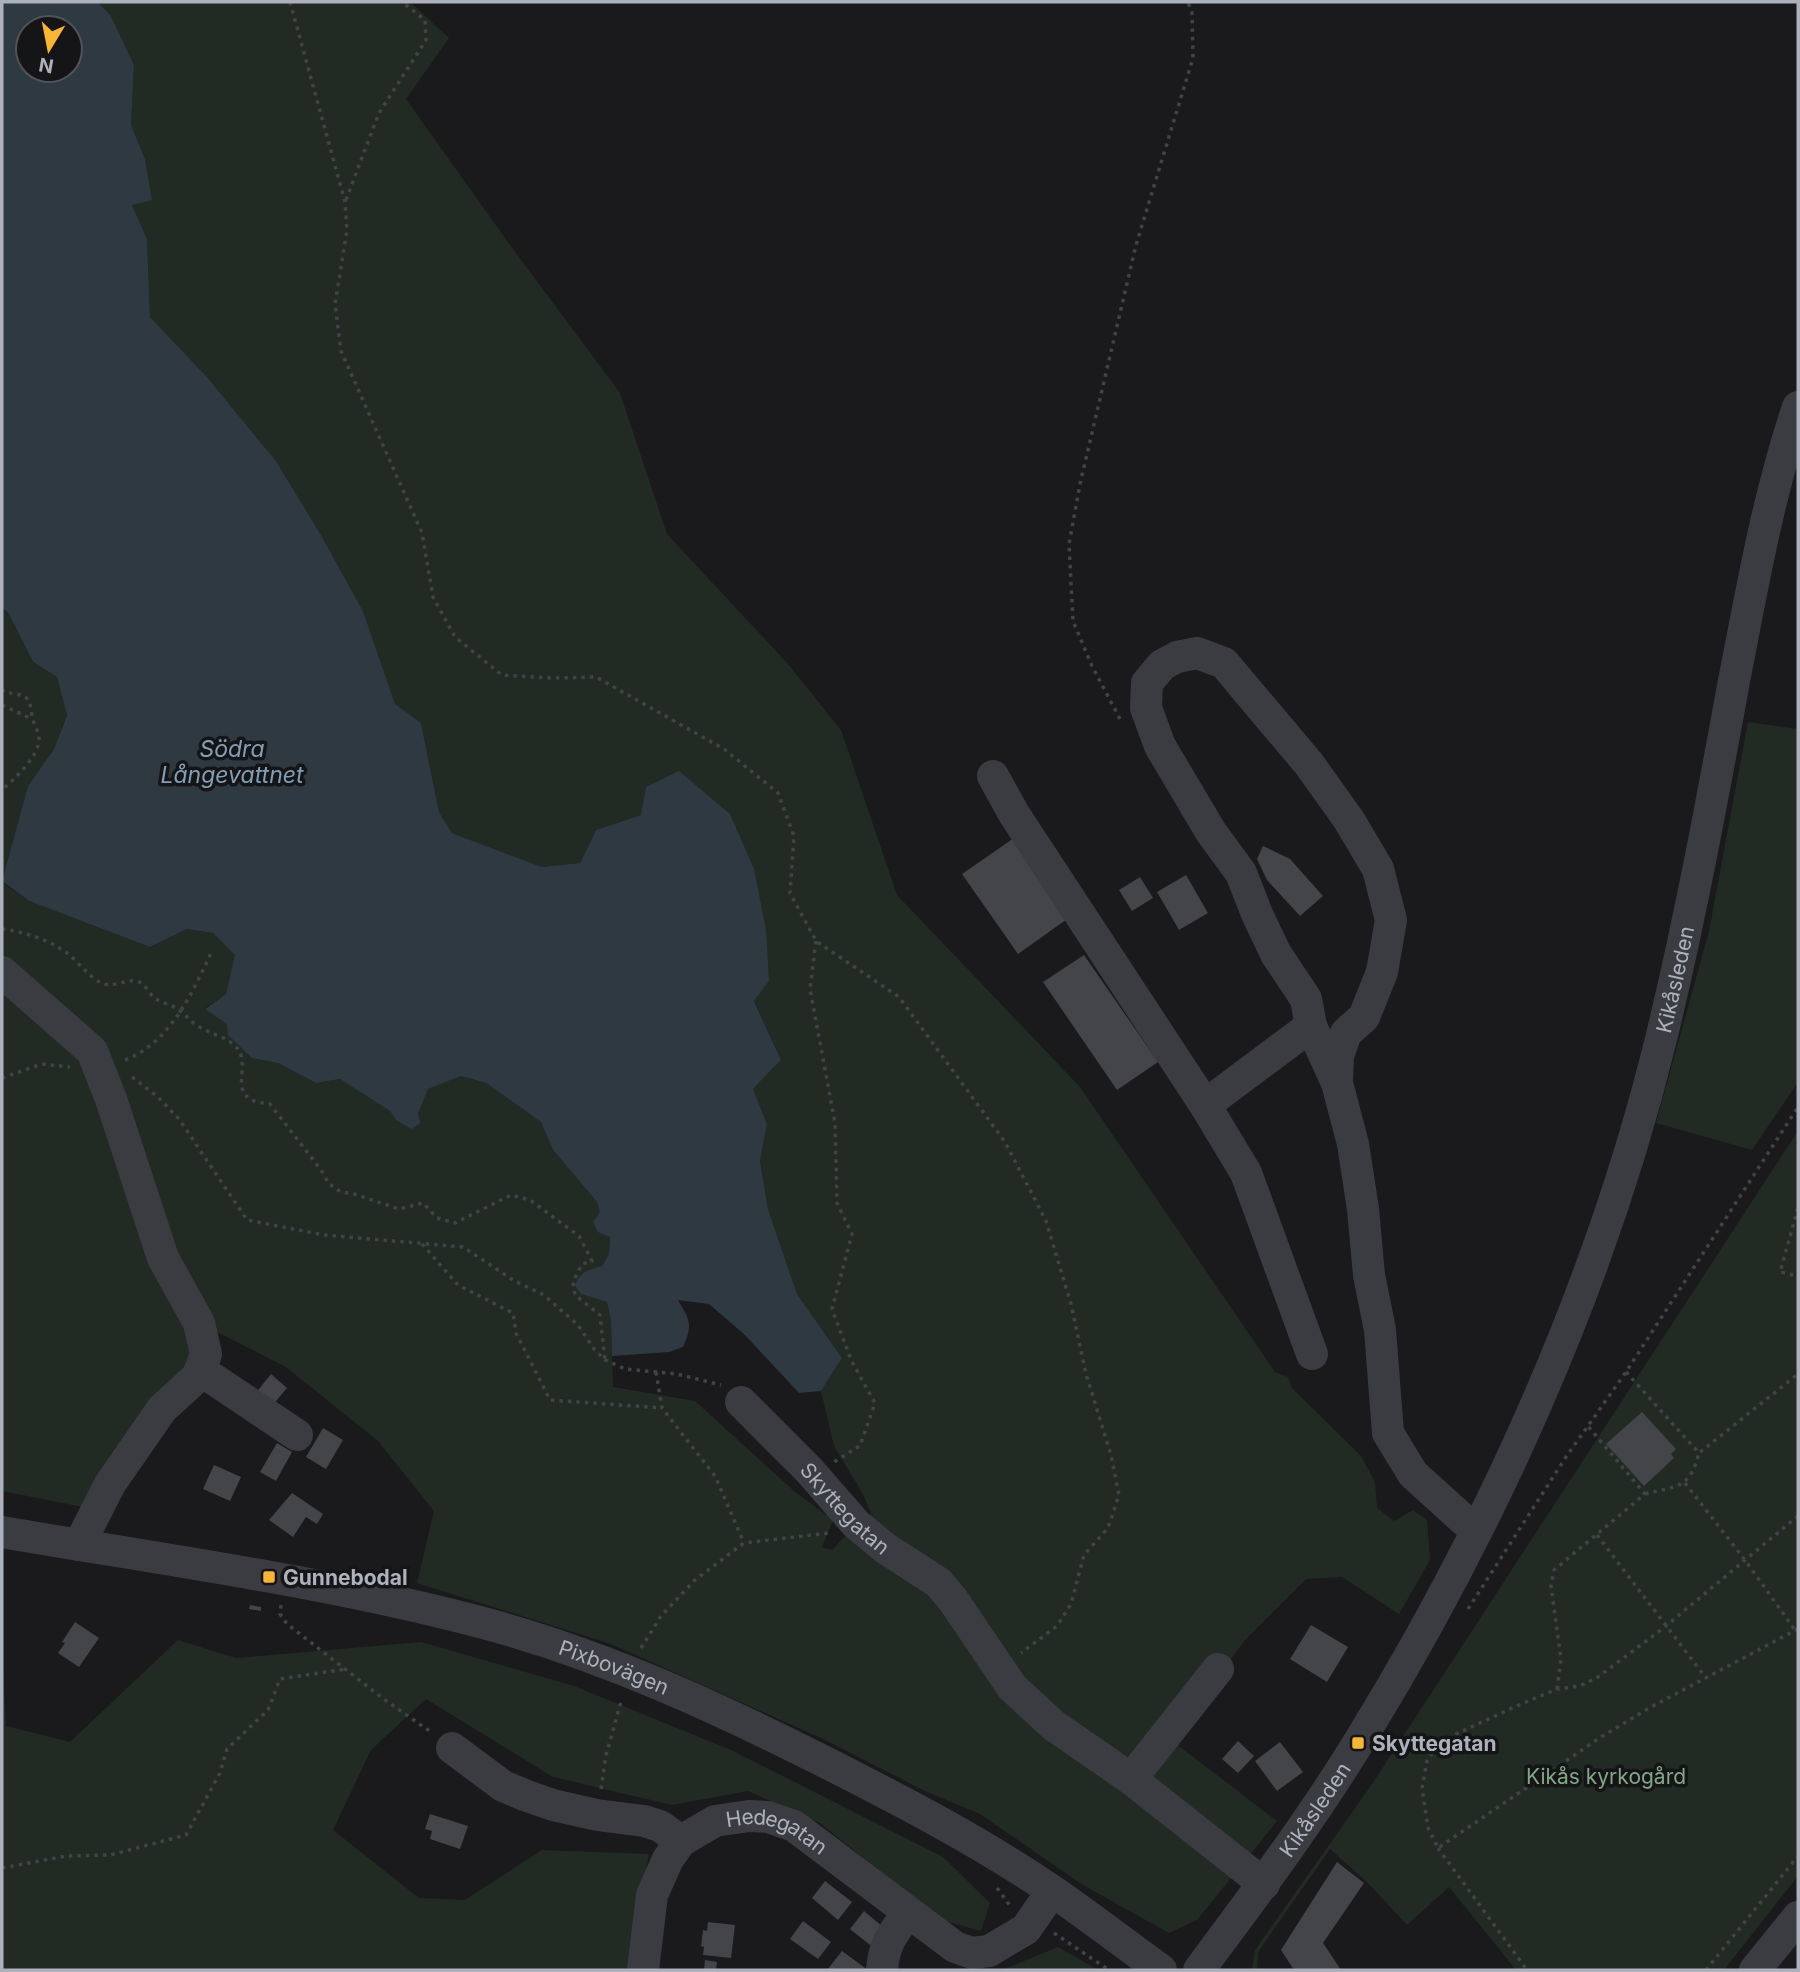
<svg xmlns="http://www.w3.org/2000/svg" width="1800" height="1972" font-family="Inter,sans-serif">
	<style>
		.green { fill: #212b23 }
		.water { fill: #2f3941; fill-rule: evenodd }
		.building { fill: #444549 }
		.lines { fill: none; stroke-linecap: round; stroke-linejoin: round }
		.path { stroke: #414348; stroke-width: 3.5; stroke-dasharray: 3.5 5; stroke-linecap: butt }
		.minor { stroke: #3b3c41; stroke-width: 32 }
		.poi-dot { fill: #f7b537; stroke: #151517; stroke-width: 2.5 }
		.labels { text-anchor: middle; dominant-baseline: central; stroke-width: 7; stroke-linejoin: round; paint-order: stroke }
		.street-label { font-size: 21px; fill: #acb1bc; stroke: #151517 }
		.poi-label { font-size: 21px; font-weight: bold; fill: #acb1bc; stroke: #151517; text-anchor: start }
		.park-label { font-size: 21px; fill: #83a785; stroke: #151517 }
		.water-label { font-size: 23px; font-style: italic; fill: #839fb7; stroke: #151517 }
	</style>
	<rect width="100%" height="100%" fill="#1a1a1c"/>
	<path class="green" d="M98 2H410L449 38 406 99 510 245 620 393 667 534 788 664 841 730 897 895 1080 1087 1275 1372 1288 1377 1292 1388 1361 1456 1375 1482 1377 1508 1394 1521 1413 1510 1427 1520 1430 1560 1399 1614 1342 1577 1306 1579 1245 1640 1171 1740 1277 1821 1197 1920 1169 1933 1083 1885 980 1814 925 1791 821 1738 611 1644 417 1583 434 1511 378 1441 286 1367 217 1332 83 1507 2 1491V608L8 611 33 662 57 677 67 714 54 749 28 786 2 882 29 901 150 947 187 929 213 933 236 955 226 994 205 1008 227 1024 252 1058 278 1063 316 1083 340 1079 390 1111 396 1120 418 1114 428 1089 461 1076 486 1083 541 1122 553 1150 597 1202 610 1237 609 1254 602 1266 587 1270 581 1294 607 1302 611 1321 613 1387 695 1401 794 1491 833 1520 822 1547 832 1550 853 1528 871 1514 863 1494 834 1446 821 1391 842 1358 797 1294 768 1209 760 1161 767 1124 753 1089 781 1060 754 1000 641 815 596 830 580 863 542 867 452 833 439 812 421 723 395 705 363 611 321 535 276 461 207 377 150 317 147 239 131 204 152 200 145 159 131 125 134 65 111 16Z
		M1748 722 1798 729V1082L1752 1150 1656 1123 1709 931Z
		M1798 1131V1876L1724 1970H1516L1449 1887 1407 1925 1369 1884 1330 1849 1258 1952 1257 1970H1252L1255 1950 1372 1784Z
		M178 1640 236 1658 421 1642 574 1686 731 1750 943 1857 990 1903 981 1931 941 1920 820 1823 748 1791 672 1805 553 1777 426 1699 371 1750 333 1830 419 1898 465 1900 542 1850 649 1854 629 1970H2V1650L6 1726 70 1742Z
		M1058 1947 1098 1970H1002Z"/>
	<path class="water" d="M2 2H98L111 16 134 65 131 125 145 159 152 200 132 205 147 239 150 317 207 377 276 461 321 535 363 611 395 704 421 723 439 812 452 833 542 867 580 863 596 830 641 815 646 787 679 771 730 814 754 869 766 930 769 981 754 1001 781 1060 753 1089 767 1124 760 1161 768 1209 797 1294 842 1358 821 1391 799 1393 745 1335 709 1304 678 1300C690 1320 693 1325 683 1347L669 1352 612 1356 611 1321 607 1302 581 1294 575 1286C579 1272 589 1269 602 1266L609 1254 610 1237 598 1232 593 1222 600 1212 597 1202 553 1150 541 1122 486 1083 461 1076 428 1089 418 1114 420 1123 412 1129 396 1120 390 1111 340 1079 316 1083 278 1063 252 1058 228 1035 227 1024 205 1009 226 994 235 955 213 933 187 929 150 947 29 901 2 881 28 786 54 749 67 715 57 677 33 662 8 612 2 608ZM28 28H70V70H28Z"/>
	<path class="building" d="M1014 838 1070 917 1018 954 962 874Z
		M1263 846 1290 859 1323 896 1300 916 1267 880 1257 859Z
		M1186 875 1208 913 1179 930 1157 892Z
		M1140 877 1153 898 1132 911 1119 890Z
		M1084 955 1158 1062 1117 1090 1043 982Z
		M271 1374 287 1388 271 1407 255 1394Z
		M1642 1412 1676 1449 1671 1454 1674 1458 1644 1486 1606 1444Z
		M323 1428 343 1440 326 1469 306 1457Z
		M277 1443 292 1452 276 1481 260 1472Z
		M214 1465 241 1477 230 1501 203 1489Z
		M292 1493 323 1514 317 1524 306 1517 293 1537 269 1520Z
		M250 1605 261 1607V1611L249 1609Z
		M75 1622 99 1638 79 1667 58 1653 65 1643 62 1642Z
		M1311 1625 1348 1647 1327 1682 1290 1659Z
		M1238 1741 1254 1756 1238 1773 1222 1759Z
		M1280 1742 1303 1772 1277 1791 1255 1761Z
		M430 1814 468 1826 460 1849 430 1839 432 1831 425 1829Z
		M1337 1862 1364 1883 1323 1943 1341 1970H1294L1281 1950Z
		M825 1881 852 1902 838 1920 812 1898Z
		M864 1911 884 1928 870 1945 850 1929Z
		M803 1921 831 1942 818 1959 790 1939Z
		M708 1922 735 1925 731 1958 703 1955 704 1947 701 1946 703 1930 707 1931Z
		M842 1951 868 1970H827Z
		M705 1960 717 1962 716 1970H704Z"/>
	<g class="lines">
		<path class="path" d="M290 2 345 202 347 230 335 304 341 351 422 533 433 597 455 637 502 675 552 678 596 677 724 749 778 793 794 836 790 893 816 941 899 997 1005 1142 1046 1221 1071 1304 1086 1374 1111 1455 1119 1495 1108 1528 1084 1555 1071 1604 1057 1626 1021 1653
			M346 200 379 113 426 40 425 20 402 2
			M2 689 4 692C26 696 29 693 32 716 33 723 38 730 39 737 41 755 14 779 2 790
			M2 705 32 719
			M1120 719 1092 666 1073 621 1069 544 1080 484 1136 245 1193 58 1192 13 1188 2
			M2 929C24 932 48 939 67 953 79 962 90 979 104 984 116 988 130 976 141 983 147 987 150 995 156 999 163 1003 173 1005 180 1011 186 1015 190 1021 196 1025 208 1033 224 1036 234 1045 257 1064 219 1100 270 1104L321 1170 329 1184 341 1192 354 1194 399 1209 423 1203 437 1218 455 1223 511 1195 530 1200 579 1236 592 1261 582 1264 573 1282 575 1295 600 1315 605 1360
			M816 941 810 989 835 1123 837 1203 852 1234 832 1309 851 1360 875 1403 860 1446 834 1462
			M125 1060C171 1042 192 993 212 951
			M132 1077 158 1097 179 1119 247 1220 324 1235 463 1247 513 1280 544 1295 578 1325 594 1349 605 1360 625 1369 677 1374 721 1385
			M2 1078 42 1064 70 1067
			M1798 1208 1780 1272 1798 1276
			M422 1244 458 1285 513 1313 516 1333 550 1400 662 1408
			M656 1372 662 1408 715 1476 744 1543
			M1626 1372 1699 1453 1798 1374
			M1685 1483 1745 1560 1795 1630
			M1645 1494C1678 1485 1689 1490 1699 1453
			M1798 1516 1661 1630 1598 1677 1580 1686 1557 1689 1521 1704 1441 1741 1427 1761 1422 1788 1428 1828 1438 1848 1601 1737 1651 1707 1798 1629
			M1597 1535 1706 1678
			M281 1605 280 1614 287 1624 385 1700 431 1732
			M1468 1609 1566 1457 1626 1372 1798 1107
			M641 1648 661 1616 695 1580 744 1543 829 1533
			M1557 1689 1561 1659 1551 1586 1554 1570 1645 1494 1587 1425
			M601 1789 606 1755 622 1698
			M1438 1848 1527 1970
			M2 1868 66 1856 110 1855 186 1835 220 1773 227 1749 268 1710 280 1679 346 1669
			M997 1888 1011 1907
			M1054 1933 1109 1970
			M1706 1970 1798 1856"/>
		<g class="minor">
			<path d="M993 776 1014 814 1205 1105 1246 1173 1312 1354"/>
			<path d="M2 972 92 1051 111 1099 163 1258 199 1323 206 1354 198 1376 162 1409 110 1484 79 1545"/>
			<path d="M1337 1083 1338 1056 1346 1033 1364 1017 1382 972 1391 920 1378 869 1349 820 1309 764 1224 663 1197 653 1177 657 1162 665 1147 683 1146 708 1160 746 1211 832 1241 873 1257 914 1276 954 1306 999 1311 1026 1337 1083 1353 1144 1363 1209 1369 1275 1380 1330 1388 1433 1413 1474 1476 1531"/>
			<path d="M1205 1105 1311 1026"/>
			<path d="M200 1370 297 1435"/>
			<path id="s1" d="M741 1402 809 1470 856 1524 885 1548 939 1583 953 1600 1012 1687 1053 1725 1131 1779 1264 1884"/>
			<path id="s2" d="M2 1532C165 1560 331 1582 491 1625 607 1657 716 1707 823 1761 902 1801 981 1842 1054 1892 1090 1917 1125 1944 1161 1970"/>
			<path d="M452 1748 503 1786 527 1796 553 1805 597 1815 644 1821 660 1826 681 1841"/>
			<path d="M1131 1779 1218 1669"/>
			<path id="s3" d="M643 1970 652 1895 668 1859 681 1841 715 1821 749 1816 768 1817 794 1826 955 1947 972 1953 989 1951 1026 1929 1052 1891"/>
			<path d="M882 1970C884 1944 892 1934 908 1913"/>
			<path id="s4" d="M1199 1970C1255 1895 1311 1820 1360 1740 1492 1526 1601 1284 1661 1039 1690 920 1712 801 1734 681 1752 589 1768 496 1798 407"/>
			<path d="M1755 1970 1798 1917"/>
		</g>
	</g>
	<g class="poi-dot">
		<rect x="262" y="1570" width="14" height="14" rx="3.5"/>
		<rect x="1351" y="1736" width="14" height="14" rx="3.5"/>
	</g>
	<g class="labels">
		<g class="street-label">
			<text stroke="none"><textPath href="#s4" startOffset="1108">Kikåsleden</textPath></text>
			<text stroke="none"><textPath href="#s1" startOffset="149">Skyttegatan</textPath></text>
			<text stroke="none"><textPath href="#s2" startOffset="628">Pixbovägen</textPath></text>
			<text stroke="none"><textPath href="#s4" startOffset="198">Kikåsleden</textPath></text>
			<text stroke="none"><textPath href="#s3" startOffset="242">Hedegatan</textPath></text>
		</g>
		<g class="poi-label">
			<text x="283" y="1577">Gunnebodal</text>
			<text x="1372" y="1743">Skyttegatan</text>
		</g>
		<g class="park-label">
			<text x="1606" y="1776">Kikås kyrkogård</text>
		</g>
		<g class="water-label">
			<text x="232" y="749">Södra<tspan x="232" dy="26">Långevattnet</tspan></text>
		</g>
	</g>
	<rect width="1800" height="1972" fill="none" stroke="#acb1bc" stroke-width="7"/>
	<g transform="translate(49 49) rotate(190)"><circle r="33" fill="#151517" stroke="#515359" stroke-width="2"/>
	<path d="M0-5L12 26L0 18L-12 26Z" fill="#f7b537"/>
	<text y="-10" font-size="19" font-weight="bold" text-anchor="middle" fill="#acb1bc">N</text>
	</g>
</svg>
